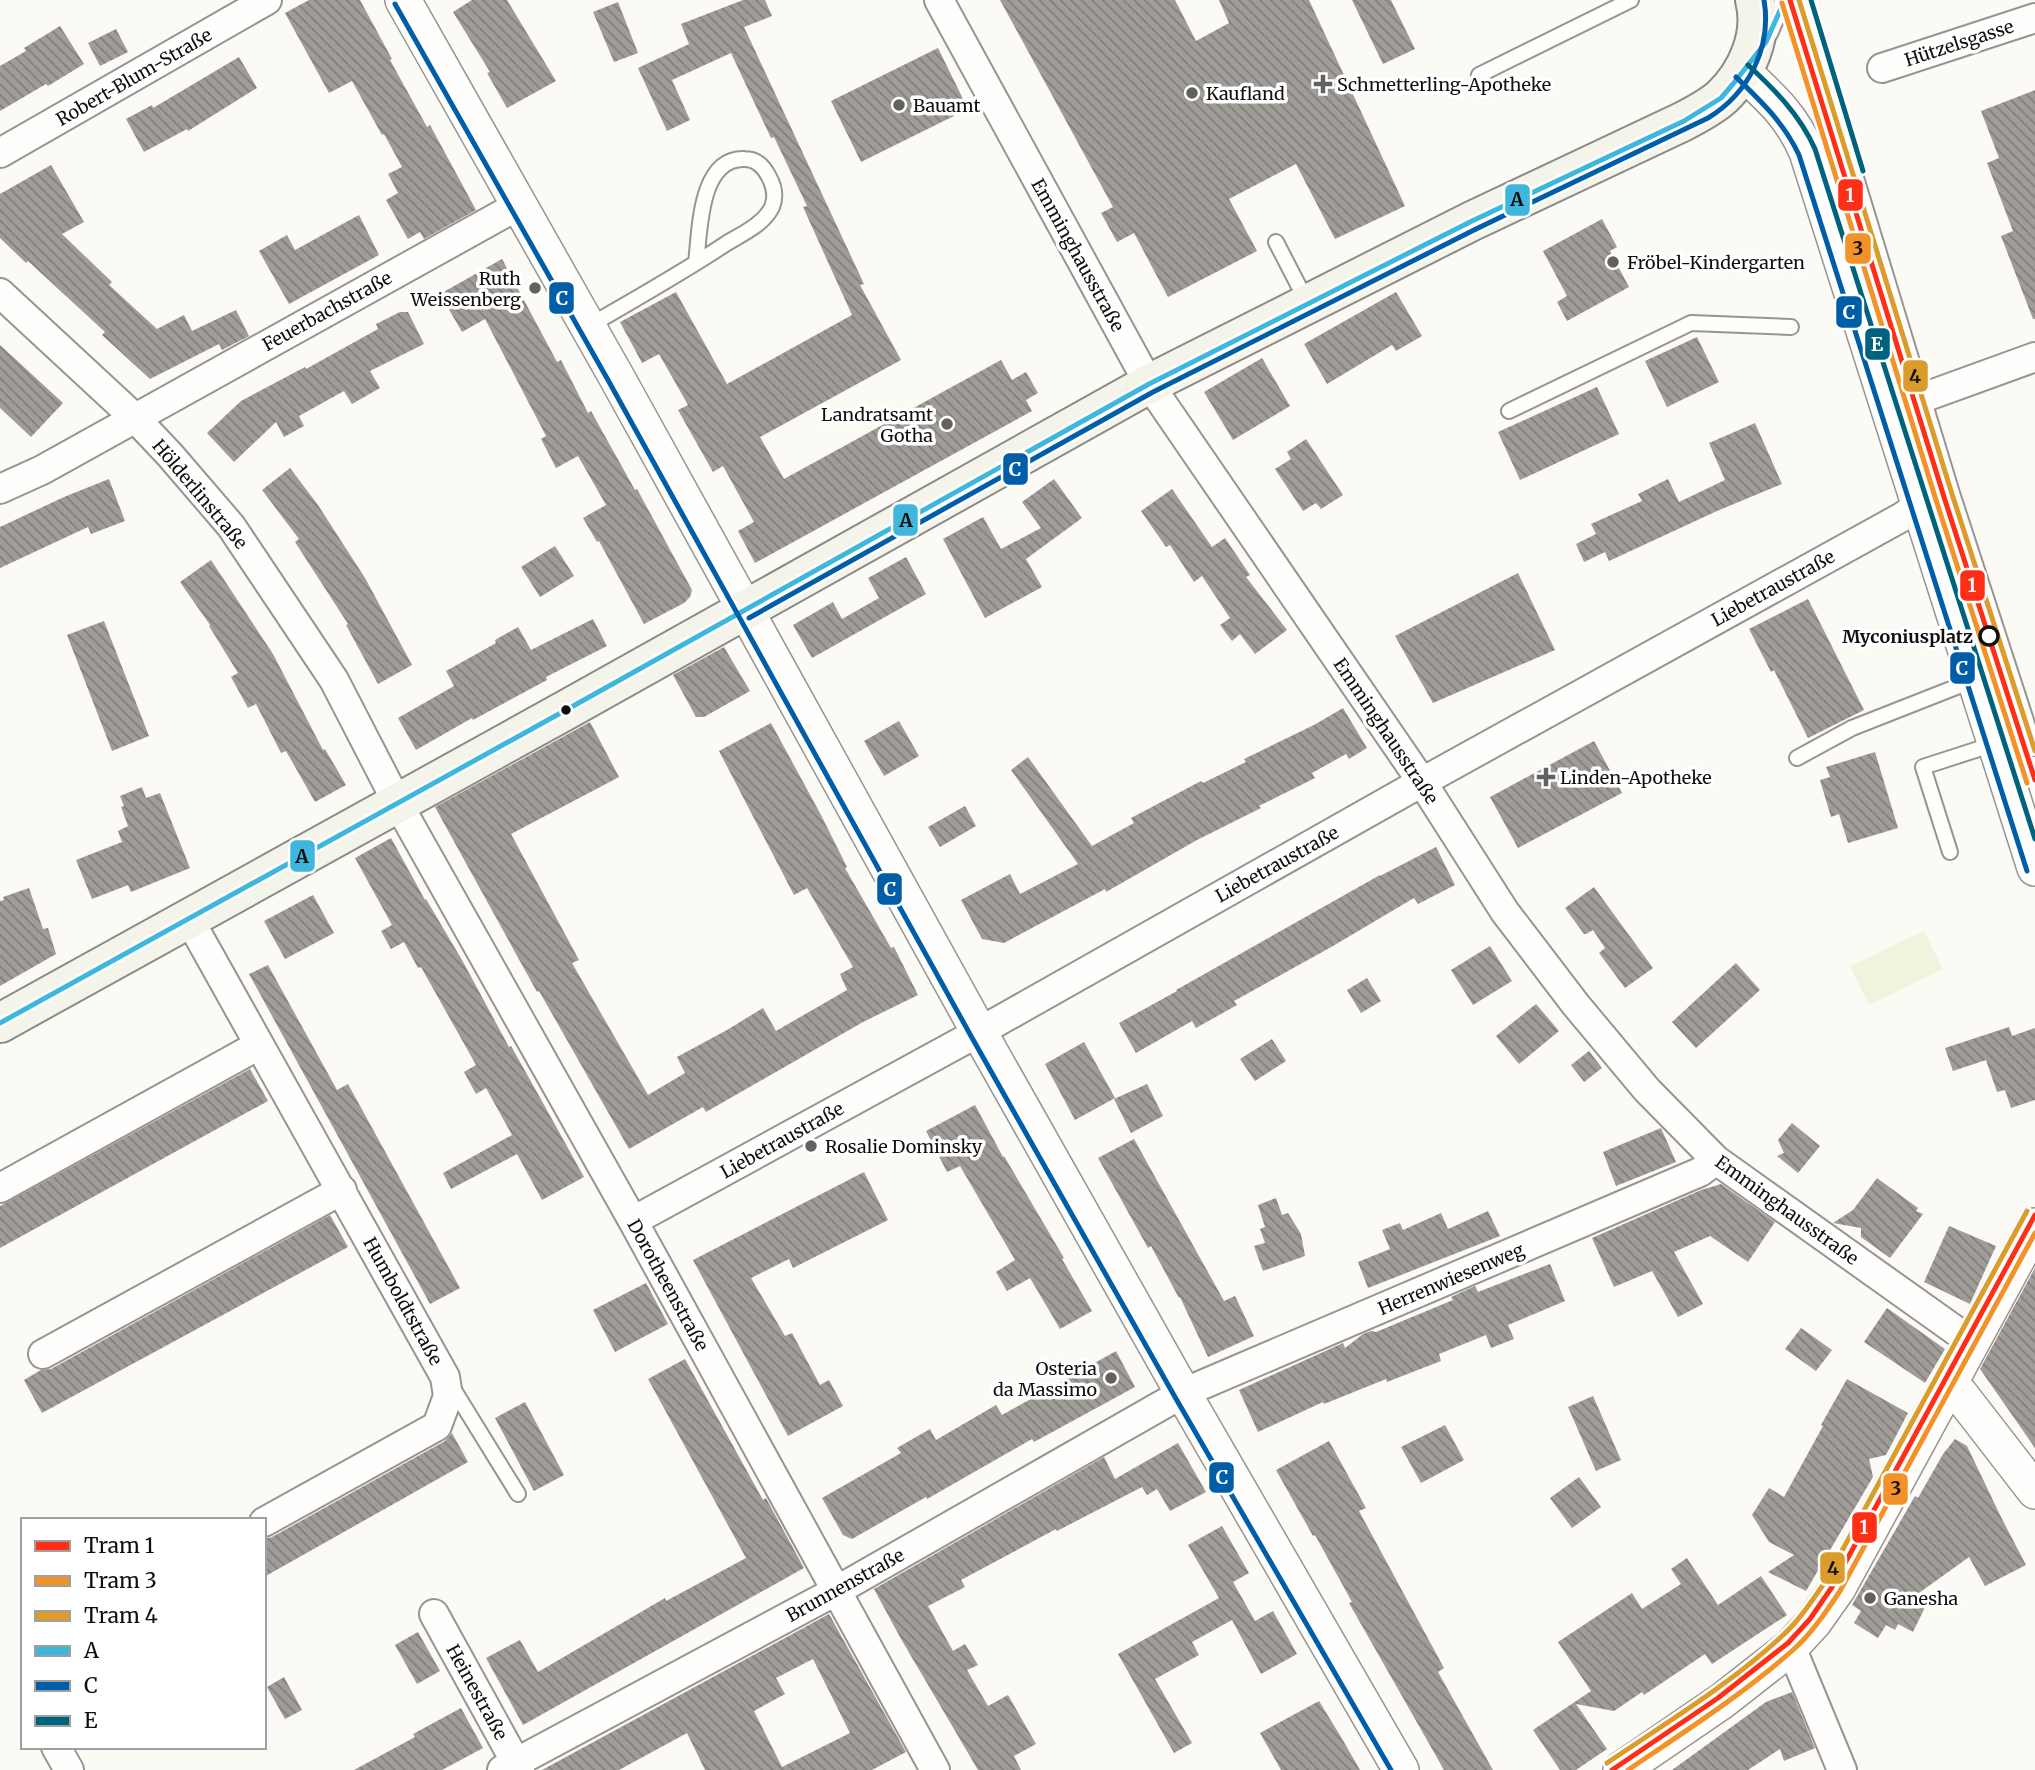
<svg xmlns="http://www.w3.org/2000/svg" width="2035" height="1770" font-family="Merriweather,serif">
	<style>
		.pitch { fill: #eff5dd }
		.building { fill: url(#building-back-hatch); fill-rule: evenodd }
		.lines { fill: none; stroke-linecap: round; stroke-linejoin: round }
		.service-casing { stroke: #969592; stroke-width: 18 }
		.minor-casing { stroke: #969592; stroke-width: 32 }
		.tertiary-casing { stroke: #969592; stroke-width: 38 }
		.secondary-casing { stroke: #8c8b89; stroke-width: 42 }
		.service { stroke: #fffefd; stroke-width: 14 }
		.minor { stroke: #fffefd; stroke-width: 28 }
		.tertiary { stroke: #fffefd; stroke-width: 35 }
		.secondary { stroke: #f5f4ea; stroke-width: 38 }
		.bus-1-casing { stroke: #fff; stroke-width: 10 }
		.bus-2-casing { stroke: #fff; stroke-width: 10 }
		.bus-3-casing { stroke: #fff; stroke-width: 10 }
		.bus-1 { stroke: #3fb7dd; stroke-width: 5 }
		.bus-2 { stroke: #005da8; stroke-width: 5 }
		.bus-3 { stroke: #00637d; stroke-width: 5 }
		.tram-1-casing { stroke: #fff; stroke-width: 10 }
		.tram-2-casing { stroke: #fff; stroke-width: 10 }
		.tram-3-casing { stroke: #fff; stroke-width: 10 }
		.tram-1 { stroke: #ff2e17; stroke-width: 5 }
		.tram-2 { stroke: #f39228; stroke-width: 5 }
		.tram-3 { stroke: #db9c2b; stroke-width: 5 }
		.poi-dot { fill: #62615f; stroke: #fff; stroke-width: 2.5 }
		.stop-dot { fill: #fff; stroke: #0f0f0f; stroke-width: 3.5 }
		.bus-dot { fill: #0f0f0f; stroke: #fff; stroke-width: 2.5 }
		.labels { text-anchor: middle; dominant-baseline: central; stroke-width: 7; stroke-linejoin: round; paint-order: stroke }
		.street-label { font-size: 18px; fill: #0f0f0f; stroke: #fff }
		.poi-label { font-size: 18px; fill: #0f0f0f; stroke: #fff; text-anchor: start }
		.stop-label { font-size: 18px; font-weight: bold; fill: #0f0f0f; stroke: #fff; text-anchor: end }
		.line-badge { stroke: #fff; stroke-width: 2.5 }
		.badge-label { font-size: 19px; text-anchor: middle; font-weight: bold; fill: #fff }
		.pale-badge-label { font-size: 19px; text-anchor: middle; font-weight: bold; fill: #111 }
	</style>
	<defs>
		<pattern id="building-back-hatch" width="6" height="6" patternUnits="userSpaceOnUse" patternTransform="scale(1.75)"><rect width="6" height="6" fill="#a09d99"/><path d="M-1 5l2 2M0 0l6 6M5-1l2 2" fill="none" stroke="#817e7b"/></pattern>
	</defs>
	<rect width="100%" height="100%" fill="#fcfaf4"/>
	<path class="pitch" d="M1924 931 1943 969 1869 1005 1850 966Z"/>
	<path class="building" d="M309 0H360L392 59 390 60 427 127 430 125 476 210 424 239 420 232 408 239 386 200 398 193 388 174 402 167 384 134 382 135 352 81 329 93 285 13Z
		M472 0H507L556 81 507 108 487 73 490 72 453 12Z
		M743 0H765L772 16 744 27 864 284 860 285 901 360 760 437 784 479 1001 360 1012 380 1026 372 1038 393 1026 400 1032 411 755 563 738 531 754 522 723 466 713 472 678 410 688 405 659 354 642 363 620 322 676 292 727 384 852 315 803 207 807 206 774 137 771 138 731 53 672 80 690 120 667 131 638 68 689 44 681 24Z
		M1000 0H1175L1196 41 1229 23 1219 0H1309L1405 206 1335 239 1296 164 1229 199 1257 251 1168 297 1134 233 1117 242 1101 213 1113 207Z
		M1352 0H1391L1415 49 1383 64Z
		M618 2 638 53 614 62 593 12Z
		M60 26 84 64 48 86 46 84 0 111V66L26 51 24 48Z
		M116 29 128 52 100 66 88 43Z
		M938 48 968 109 861 162 831 101Z
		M239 57 257 88 188 131 187 129 144 152 126 119 152 105 153 108Z
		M2035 90V319H2033L2001 236 2013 231 1987 163 1999 158 1981 111Z
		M51 165 84 222 62 234 112 282 109 285 157 329 184 315 192 331 236 310 249 336 222 350 219 344 150 379 102 335 105 332 28 261 26 263 0 238V194Z
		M359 215 379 255 289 304 259 251 287 235 295 250Z
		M1602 219 1617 247 1610 251 1629 287 1567 321 1557 302 1567 296 1543 251Z
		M502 259 557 362 561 360 588 413 591 411 635 490 637 489 692 590 690 597 684 603 644 624 599 541 597 542 583 518 606 505 578 456 556 468 541 439 546 436 485 319 462 332 440 294Z
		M1396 292 1422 336 1396 351 1392 345 1327 384 1304 344Z
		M400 312H408L424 344 370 371 380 388 352 404 344 391 299 416 304 426 284 437 276 422 234 462 207 433 241 401 305 367 306 369 378 329 376 324Z
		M1697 337 1719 382 1667 407 1645 361Z
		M0 345 63 403 31 437 0 408Z
		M1262 358 1290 406 1233 440 1204 392Z
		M1597 387 1619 434 1520 480 1498 432Z
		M1755 423 1782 484 1717 511 1609 561 1605 552 1584 562 1576 544 1596 534 1591 524 1642 501 1638 494 1668 479 1679 502 1725 480 1709 443Z
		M1306 439 1343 495 1321 509 1316 503 1303 511 1275 469 1291 459 1287 452Z
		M290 468 318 505 365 578 412 665 378 684 346 625 348 624 295 542 299 539 262 490Z
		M109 479 125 521 91 534 88 527 0 568V527L64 497Z
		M1054 479 1082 518 1026 559 1042 587 985 618 943 539 983 517 1001 549 1041 528 1022 502Z
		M1172 489 1212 547 1225 538 1250 575 1246 577 1287 630 1255 654 1240 634 1232 641 1220 625 1230 618 1202 576 1194 582 1170 545 1166 547 1141 511Z
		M555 546 574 576 540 597 521 567Z
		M906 557 926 594 812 658 793 625 833 602 842 619 879 598 868 578Z
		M211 560 273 654 323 750 325 749 346 785 315 802 286 751 281 753 256 704 248 708 231 677 238 673 209 626 210 625 180 582Z
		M1518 573 1555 650 1433 703 1395 636Z
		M1808 599 1864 710 1808 738 1774 670 1771 672 1749 629Z
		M593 619 607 646 546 677 547 680 473 720 472 718 416 750 398 718 454 686 446 671 496 643 495 640 518 627 531 650Z
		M104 621 149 736 112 751 67 635Z
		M724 647 750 691 704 717H696L673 675Z
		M1343 708 1367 748 1349 759 1346 754 1312 773 1315 778 1259 806 1261 808 1197 840 1106 892 1105 889 1004 943 982 939 961 900 1010 874 1020 894 1078 864 1011 770 1028 757 1092 846 1134 823 1131 818 1201 781 1203 783 1246 762 1244 759 1314 725Z
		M899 721 919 756 884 776 864 741Z
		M590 722 619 777 511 834 579 960 572 963 648 1095 685 1073 677 1057 727 1030 763 1008 776 1031 847 990 840 974 853 967 807 888 794 895 719 751 771 723 821 815 847 867 845 868 891 948 894 947 918 995 863 1022 706 1112 703 1107 629 1149 539 991 537 992 435 807Z
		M1594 741 1622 793 1518 848 1490 797Z
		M1875 752 1898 828 1848 843 1839 814 1831 817 1820 780 1830 777 1826 767Z
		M142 787 146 798 160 793 190 868 131 892 128 885 92 899 76 860 122 842 118 831 128 826 121 807 124 806 120 796Z
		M965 806 976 826 940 847 928 827Z
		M391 838 425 900 426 899 462 960 509 1047 511 1046 538 1094 584 1177 542 1200 517 1154 451 1189 443 1173 512 1135 486 1088 476 1094 464 1072 476 1065 421 967 418 968 404 942 391 949 381 931 392 925 355 858Z
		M1436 847 1455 885 1418 904 1414 898 1333 946 1234 1001 1237 1005 1196 1028 1192 1021 1136 1053 1119 1023 1177 991 1176 990 1380 875V876Z
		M1594 887 1653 968 1625 988 1599 953 1605 948 1593 930 1586 934H1584L1565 908Z
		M29 888 43 929 48 928 56 954 0 986V901L4 900 3 897Z
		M313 895 334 933 285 959 264 921Z
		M1490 946 1512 981 1473 1005 1451 970Z
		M1736 963 1760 990 1696 1048 1672 1022Z
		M268 965 337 1090 348 1084 460 1288 430 1304 249 974Z
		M1367 978 1381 1001 1361 1013 1347 990Z
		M1536 1004 1559 1031 1519 1064 1496 1036Z
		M2009 1027 2012 1036 2035 1028V1100L2011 1108 2005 1090 1997 1092 1986 1060 1953 1071 1945 1048Z
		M1272 1039 1286 1061 1255 1081 1240 1059Z
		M1084 1042 1115 1098 1075 1120 1045 1064Z
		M1589 1051 1602 1068 1584 1082 1571 1065Z
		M250 1069 268 1101 0 1248V1206Z
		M1147 1084 1163 1116 1131 1133 1114 1099Z
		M975 1105 1003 1157 1004 1156 1064 1258 1062 1259 1092 1311 1060 1329 1030 1278 1007 1291 996 1272 1015 1260 960 1166 947 1172 926 1131Z
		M1792 1123 1820 1146 1798 1173 1777 1156 1784 1153 1778 1140Z
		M1661 1128 1676 1162 1616 1186 1603 1152Z
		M1134 1139 1224 1301 1235 1296 1254 1336 1208 1357 1180 1297 1179 1298 1151 1246 1148 1248 1098 1158Z
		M864 1172 888 1220 793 1268 789 1259 751 1278 785 1336 792 1333 820 1385 829 1380 843 1406 788 1436 693 1260Z
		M1877 1178 1918 1208 1916 1211 1923 1214 1890 1258 1861 1237V1228L1833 1223 1853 1210Z
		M1721 1184 1775 1222 1748 1262 1710 1236 1674 1252 1703 1304 1678 1317 1652 1271 1614 1287 1592 1238 1701 1190Z
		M1276 1198 1282 1215 1288 1213 1301 1234 1305 1256 1263 1271 1254 1246 1265 1243 1260 1229 1265 1227 1258 1205Z
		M1488 1211 1500 1236 1368 1288 1358 1262 1390 1249 1382 1230 1400 1223 1403 1230 1441 1213 1448 1229Z
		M330 1215 348 1247 42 1413 24 1380 41 1370 51 1369Z
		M1949 1226 1996 1246 1970 1304 1924 1282Z
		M1550 1264 1565 1301 1508 1325 1514 1339 1491 1348 1486 1335 1439 1354 1441 1361 1387 1382 1386 1379 1324 1404 1323 1402 1258 1432 1239 1390 1343 1343 1345 1348 1363 1334 1371 1331 1376 1332 1453 1300 1451 1297 1475 1286 1478 1292Z
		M2035 1268V1448L1980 1369Z
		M646 1283 668 1324 615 1352 593 1310Z
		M1887 1308 1945 1349 1925 1383 1864 1342Z
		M1801 1328 1832 1350 1816 1371 1785 1349Z
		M1116 1351 1135 1387 1034 1442 1032 1439 927 1499 926 1497 852 1539 843 1535 822 1498 901 1453 897 1448 930 1429 936 1440 996 1405 1002 1415Z
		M685 1359 763 1500 766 1498 804 1568 523 1725 486 1658 520 1640 538 1672 665 1598 666 1601 746 1558 648 1379Z
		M1847 1379 1908 1413 1886 1455 1869 1459 1873 1477 1806 1591 1768 1572 1794 1555 1769 1542 1752 1515 1769 1488 1784 1497 1823 1426 1821 1425Z
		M1593 1396 1621 1460 1596 1471 1568 1407Z
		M525 1402 564 1475 534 1491 495 1418Z
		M1445 1425 1464 1460 1421 1483 1401 1447Z
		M452 1433 468 1462 264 1577V1539L272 1537 445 1441Z
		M1955 1439 1967 1446 2001 1517 2026 1565 1985 1586 1969 1557 1919 1593 1929 1599 1913 1632 1898 1624 1895 1630 1886 1625 1878 1638 1854 1623 1861 1611 1852 1605 1915 1496 1918 1498 1943 1454Z
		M1329 1441 1366 1508 1359 1511 1444 1668 1438 1672 1493 1770H1444L1349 1603 1352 1602 1315 1535 1313 1536 1276 1470Z
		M1178 1443 1206 1492 1170 1511 1157 1489 1147 1495 1142 1487 1057 1531 1056 1529 961 1580 965 1587 928 1606 953 1651 965 1644 978 1665 967 1670 988 1706 1008 1695 1036 1744 1014 1756 1021 1770H978L901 1639 874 1589 1104 1457 1115 1479Z
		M1579 1477 1601 1507 1572 1528 1550 1498Z
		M1222 1526 1249 1573 1233 1582 1255 1621 1273 1611 1297 1654 1261 1674 1232 1620 1192 1642 1199 1655 1155 1679 1192 1743 1174 1753 1118 1654 1219 1598 1188 1545Z
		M1687 1558 1718 1605 1761 1576 1787 1615 1712 1664 1705 1654 1644 1695 1642 1692 1614 1711 1576 1704 1607 1749 1576 1770H1560L1533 1730 1591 1691 1558 1642 1632 1593 1642 1609 1681 1584 1671 1569Z
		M829 1614 906 1752 872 1770H705L687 1733 619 1770H542ZM813 1659 850 1733 782 1767 754 1711 785 1694 776 1678Z
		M418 1632 440 1671 417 1684 395 1645Z
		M284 1677 302 1710 285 1719 267 1687Z
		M1792 1692 1815 1748 1784 1761 1780 1749 1748 1770H1672L1766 1702Z
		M1319 1701 1341 1737 1360 1770H1281L1260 1733Z
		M461 1708 483 1748 442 1770H354L415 1737 413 1734Z"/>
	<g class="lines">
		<defs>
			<path id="service" d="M1802 0 1952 493 2035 748
				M1770 34 1782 6V0
				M1479 75 1631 0
				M1276 242 1307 302
				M589 326C635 299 682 273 727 243 742 234 764 224 772 207 776 197 774 186 769 177 764 167 756 159 745 159 699 157 700 231 696 263
				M1509 411 1691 323 1791 327
				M1797 758 1852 728 1974 680
				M1950 852 1923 767 1994 744
				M452 1387 518 1494"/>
			<path id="minor" d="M939 0 1149 384 1422 782 1505 912 1576 1005 1647 1090 1716 1160 1973 1343
				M1882 68 2035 18
				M0 153 267 0
				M0 293 135 418 170 455 231 526 334 680 397 802 633 1221 935 1770
				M1889 410 2035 357
				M0 489 42 470 519 205
				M189 919 445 1377 448 1396 437 1426 264 1522
				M0 1188 259 1045
				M633 1221 979 1032 1422 782 1902 517 1920 505
				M43 1354 342 1190
				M434 1614 520 1770
				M1791 1647 1842 1770
				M56 1747 69 1770
				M502 1770 836 1591 1183 1393 1700 1172 1716 1160"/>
			<path id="tertiary" d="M403 0 616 376 979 1032 1183 1393 1401 1770
				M1742 71C1770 97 1792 116 1807 152L2035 868
				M1949 1385 1960 1394 2035 1491
				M1621 1770 1722 1701 1791 1647 1814 1622 1838 1588 2035 1226"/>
			<path id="secondary" d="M0 1023 566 710 1149 384 1472 221 1684 121C1697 114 1711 107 1722 97 1747 73 1764 35 1755 0"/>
		</defs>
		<use href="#service" class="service-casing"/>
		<use href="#minor" class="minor-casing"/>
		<use href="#tertiary" class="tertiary-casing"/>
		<use href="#secondary" class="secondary-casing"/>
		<use href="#service" class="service"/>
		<use href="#minor" class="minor"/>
		<use href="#tertiary" class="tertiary"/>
		<use href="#secondary" class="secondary"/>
		<defs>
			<path id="bus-1" d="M0 1023 566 710 1149 384 1472 221 1684 121 1721 98 1733 84 1766 42 1782 6V0"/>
			<path id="bus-2" d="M395 4 608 380 971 1036 1175 1397 1391 1770
				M1736 77C1761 101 1784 123 1799 155L2027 871
				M749 618 1153 392 1476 229 1708 118C1749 93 1772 47 1764 0"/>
			<path id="bus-3" d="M1811 0 1863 171
				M1748 65C1775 90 1800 115 1815 149L2035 839"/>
		</defs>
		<use href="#bus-1" class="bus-1-casing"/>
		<use href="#bus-2" class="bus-2-casing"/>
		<use href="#bus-3" class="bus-3-casing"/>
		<use href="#bus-1" class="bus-1"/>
		<use href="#bus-2" class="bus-2"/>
		<use href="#bus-3" class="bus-3"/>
		<defs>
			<path id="tram-1" d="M1790 0 1944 497 2035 780
				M1612 1770 1718 1698 1788 1643 1810 1619 1832 1587 2035 1215"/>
			<path id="tram-2" d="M1782 3 1936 500 2027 783
				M1628 1770C1684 1732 1742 1695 1793 1650 1812 1633 1826 1612 1840 1591L2035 1233"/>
			<path id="tram-3" d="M1799 0 1952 494 2035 751
				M1607 1763C1666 1723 1729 1685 1781 1637 1799 1621 1811 1602 1825 1582L2027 1211"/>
		</defs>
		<use href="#tram-1" class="tram-1-casing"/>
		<use href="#tram-2" class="tram-2-casing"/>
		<use href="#tram-3" class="tram-3-casing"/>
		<use href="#tram-1" class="tram-1"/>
		<use href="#tram-2" class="tram-2"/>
		<use href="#tram-3" class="tram-3"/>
	</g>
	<g class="poi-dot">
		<path d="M1319.5 73.5h7v7h7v7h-7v7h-7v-7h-7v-7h7z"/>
		<circle cx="1192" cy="93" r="7"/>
		<circle cx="899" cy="105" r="7"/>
		<circle cx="1613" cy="262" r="7"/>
		<circle cx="535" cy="288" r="7"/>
		<circle cx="947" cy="424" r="7"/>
		<path d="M1542.5 766.5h7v7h7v7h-7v7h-7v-7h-7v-7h7z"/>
		<circle cx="811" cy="1146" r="7"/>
		<circle cx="1111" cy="1378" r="7"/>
		<circle cx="1870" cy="1598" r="7"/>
	</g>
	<circle class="stop-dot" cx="1989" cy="636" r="9"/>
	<circle class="bus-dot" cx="566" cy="710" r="6"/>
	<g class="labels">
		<g class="street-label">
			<text transform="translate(1959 43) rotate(-18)">Hützelsgasse</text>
			<text transform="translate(134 77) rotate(-30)">Robert-Blum-Straße</text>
			<text transform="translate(1078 255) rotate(61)">Emminghausstraße</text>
			<text transform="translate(327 311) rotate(-29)">Feuerbachstraße</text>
			<text transform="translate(200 494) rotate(50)">Hölderlinstraße</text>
			<text transform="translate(1773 588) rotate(-29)">Liebetraustraße</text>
			<text transform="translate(1386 731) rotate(56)">Emminghausstraße</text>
			<text transform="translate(1277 864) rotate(-29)">Liebetraustraße</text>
			<text transform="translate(782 1140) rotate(-29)">Liebetraustraße</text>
			<text transform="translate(1787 1210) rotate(36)">Emminghausstraße</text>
			<text transform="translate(1451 1279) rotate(-23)">Herrenwiesenweg</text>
			<text transform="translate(668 1285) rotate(61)">Dorotheenstraße</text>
			<text transform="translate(403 1301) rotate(61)">Humboldtstraße</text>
			<text transform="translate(845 1585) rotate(-29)">Brunnenstraße</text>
			<text transform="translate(477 1692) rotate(61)">Heinestraße</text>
		</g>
		<g class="poi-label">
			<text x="1337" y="84">Schmetterling-Apotheke</text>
			<text x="1206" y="93">Kaufland</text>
			<text x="913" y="105">Bauamt</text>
			<text x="1627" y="262">Fröbel-Kindergarten</text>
			<text x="521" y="278" text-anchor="end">Ruth<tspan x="521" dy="21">Weissenberg</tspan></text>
			<text x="933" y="414" text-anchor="end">Landratsamt<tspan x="933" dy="21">Gotha</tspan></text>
			<text x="1560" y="777">Linden-Apotheke</text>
			<text x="825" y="1146">Rosalie Dominsky</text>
			<text x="1097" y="1368" text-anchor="end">Osteria<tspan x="1097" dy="21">da Massimo</tspan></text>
			<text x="1884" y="1598">Ganesha</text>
		</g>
		<g class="stop-label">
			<text x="1973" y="636">Myconiusplatz</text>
		</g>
	</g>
	<g class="line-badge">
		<rect x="1837" y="178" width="27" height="34" rx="7" fill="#ff2e17"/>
		<rect x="1504" y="183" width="27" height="34" rx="7" fill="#3fb7dd"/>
		<rect x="1844" y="232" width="28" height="33" rx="7" fill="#f39228"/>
		<rect x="548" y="281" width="27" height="34" rx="7" fill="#005da8"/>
		<rect x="1835" y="295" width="28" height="34" rx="7" fill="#005da8"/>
		<rect x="1864" y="327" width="27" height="34" rx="7" fill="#00637d"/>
		<rect x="1902" y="359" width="27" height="34" rx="7" fill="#db9c2b"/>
		<rect x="1002" y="452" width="27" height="34" rx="7" fill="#005da8"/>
		<rect x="892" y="503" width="27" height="34" rx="7" fill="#3fb7dd"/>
		<rect x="1959" y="569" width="27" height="33" rx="7" fill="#ff2e17"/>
		<rect x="1949" y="651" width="27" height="34" rx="7" fill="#005da8"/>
		<rect x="289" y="839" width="27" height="34" rx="7" fill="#3fb7dd"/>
		<rect x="876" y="872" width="27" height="34" rx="7" fill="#005da8"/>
		<rect x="1208" y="1461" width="27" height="33" rx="7" fill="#005da8"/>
		<rect x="1882" y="1472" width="27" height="34" rx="7" fill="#f39228"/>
		<rect x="1851" y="1511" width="27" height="33" rx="7" fill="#ff2e17"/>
		<rect x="1819" y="1551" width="27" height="34" rx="7" fill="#db9c2b"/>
	</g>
	<g class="badge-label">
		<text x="1850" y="202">1</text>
		<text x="562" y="305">C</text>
		<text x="1849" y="319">C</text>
		<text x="1877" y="351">E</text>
		<text x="1015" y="476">C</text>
		<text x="1972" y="592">1</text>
		<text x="1962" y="675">C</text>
		<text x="890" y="896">C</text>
		<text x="1222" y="1484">C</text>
		<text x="1864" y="1534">1</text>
	</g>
	<g class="pale-badge-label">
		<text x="1517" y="206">A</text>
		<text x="1858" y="255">3</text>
		<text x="1915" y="383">4</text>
		<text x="906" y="527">A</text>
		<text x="302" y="863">A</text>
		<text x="1896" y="1495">3</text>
		<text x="1833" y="1575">4</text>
	</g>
	<rect x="21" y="1518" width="245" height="231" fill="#ffffff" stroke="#9f9f9f" stroke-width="2"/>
	<rect x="35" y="1541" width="35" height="10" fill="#ff2e17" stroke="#9f9f9f" stroke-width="2"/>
	<text x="84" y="1553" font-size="21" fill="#0f0f0f">Tram 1</text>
	<rect x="35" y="1576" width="35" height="10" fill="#f39228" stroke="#9f9f9f" stroke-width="2"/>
	<text x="84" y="1588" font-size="21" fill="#0f0f0f">Tram 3</text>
	<rect x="35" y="1611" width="35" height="10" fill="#db9c2b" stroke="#9f9f9f" stroke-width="2"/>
	<text x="84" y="1623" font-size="21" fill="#0f0f0f">Tram 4</text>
	<rect x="35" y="1646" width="35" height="10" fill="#3fb7dd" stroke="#9f9f9f" stroke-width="2"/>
	<text x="84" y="1658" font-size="21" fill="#0f0f0f">A</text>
	<rect x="35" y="1681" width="35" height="10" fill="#005da8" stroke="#9f9f9f" stroke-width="2"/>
	<text x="84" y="1693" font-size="21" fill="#0f0f0f">C</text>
	<rect x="35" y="1716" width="35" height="10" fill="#00637d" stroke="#9f9f9f" stroke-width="2"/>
	<text x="84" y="1728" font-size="21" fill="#0f0f0f">E</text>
</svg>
